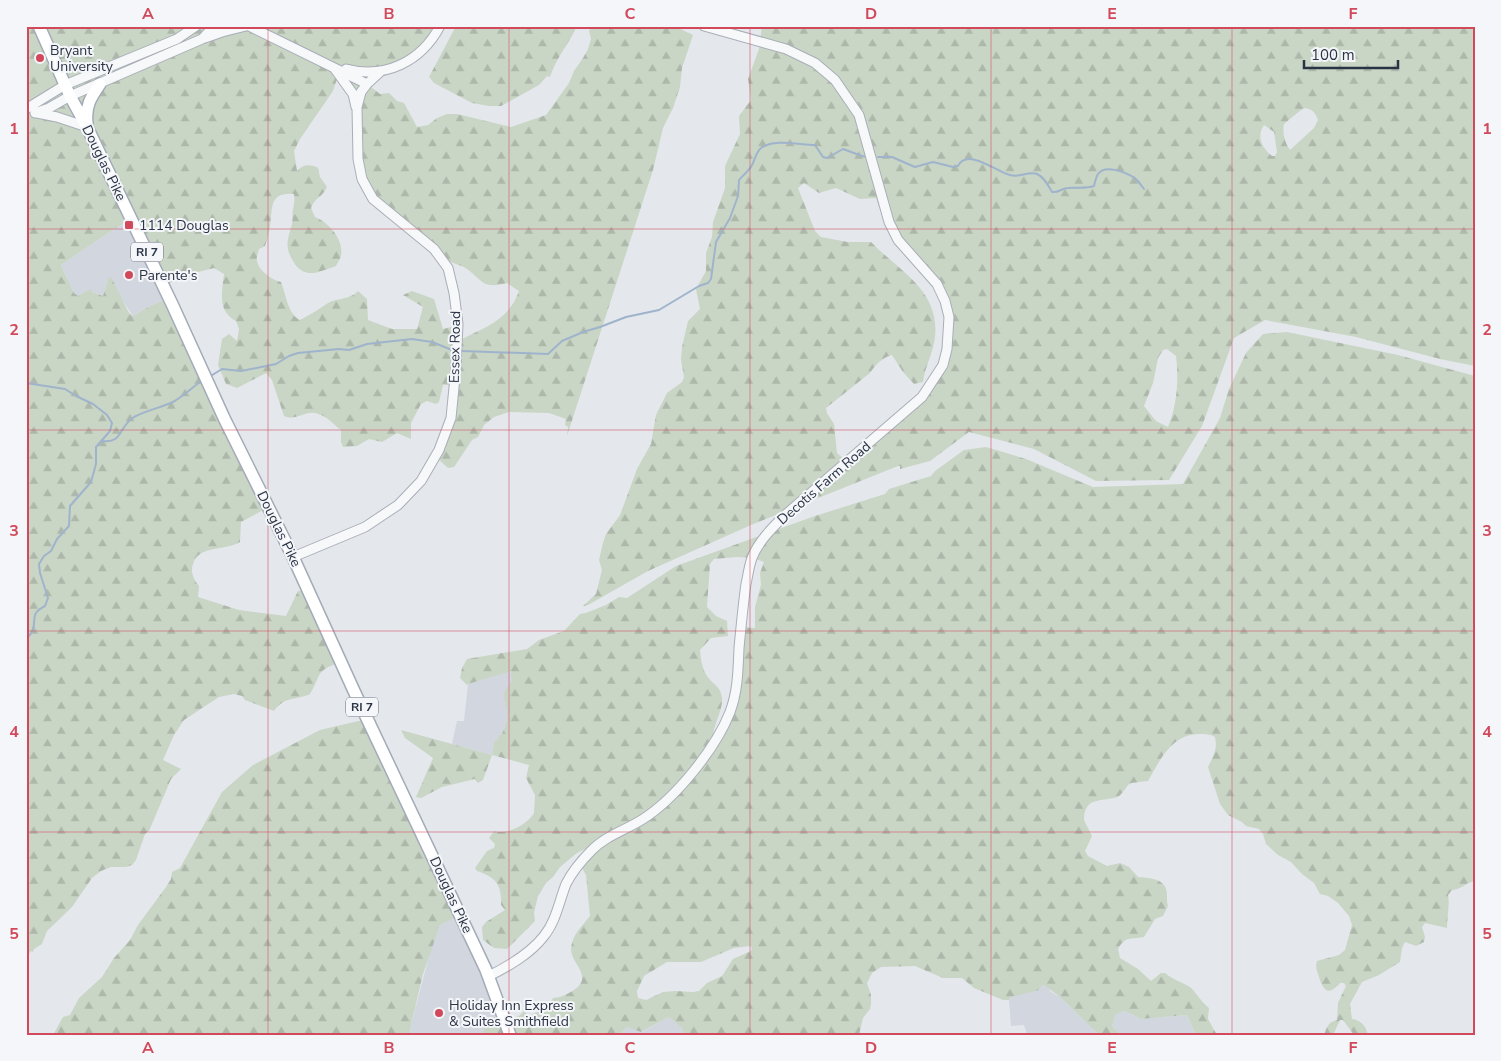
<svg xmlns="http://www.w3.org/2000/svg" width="1501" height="1061" font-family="'Nunito Sans',sans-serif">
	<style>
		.built { fill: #d2d6de }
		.forest { fill: url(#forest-firs); fill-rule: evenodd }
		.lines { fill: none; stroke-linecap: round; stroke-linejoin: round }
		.stream { stroke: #9fb4cc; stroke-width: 2 }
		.minor-casing { stroke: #a9aeb7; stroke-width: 11 }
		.major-casing { stroke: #a3abb8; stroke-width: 14 }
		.minor { stroke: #f7f8fa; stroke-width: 9 }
		.major { stroke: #fff; stroke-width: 11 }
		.grid { fill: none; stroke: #d1495b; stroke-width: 1; stroke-opacity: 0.55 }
		.poi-dot { fill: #d1495b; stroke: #f4f6f9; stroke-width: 2 }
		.labels { text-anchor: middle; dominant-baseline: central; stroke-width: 4; stroke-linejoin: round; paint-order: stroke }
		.shield { fill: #f4f6f9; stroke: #676e7b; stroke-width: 1 }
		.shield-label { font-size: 12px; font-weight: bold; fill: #2b3445 }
		.poi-label { font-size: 14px; fill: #2b3445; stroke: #f4f6f9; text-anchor: start }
		.street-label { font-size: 14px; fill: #2b3445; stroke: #f4f6f9 }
		.neatline { fill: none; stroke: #d1495b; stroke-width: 2 }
		.grid-label { font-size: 16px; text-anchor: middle; font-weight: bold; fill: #d1495b }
	</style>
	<defs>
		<pattern id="forest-firs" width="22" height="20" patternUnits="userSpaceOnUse" patternTransform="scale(1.25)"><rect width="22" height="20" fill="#c9d6c5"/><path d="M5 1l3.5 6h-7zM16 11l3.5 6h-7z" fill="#adb8ab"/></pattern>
	</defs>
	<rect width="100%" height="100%" fill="#e4e7ec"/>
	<path class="built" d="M130 222 169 298 152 305 133 316 108 279 103 296 92 292 78 296 74 293 61 265 117 227Z
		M512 670V680L505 701 508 710V722L502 734 499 735 497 740 494 741 492 755 452 744 457 721H464L468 684Z
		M455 917 500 1014 486 1021 482 1035H410L411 1025 432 945 440 925 455 918Z
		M1044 985 1048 987 1051 992 1060 997 1099 1035H1027L1024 1025 1011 1026 1009 1000 1011 997Z
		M1125 1011 1141 1019 1187 1015 1196 1035H1121L1112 1026 1116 1014Z
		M669 1017 682 1028 683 1035H621L622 1032 627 1027 642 1032Z"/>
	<path class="forest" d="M26 26H439L418 53 379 72 370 86 380 94 389 93 397 101 404 103 417 127 428 125 437 118 447 114H457L511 127 546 115 569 83 574 71 583 58 588 49 591 39 589 31 592 26H674L693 35 682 68 680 87 673 108 663 128 653 170 567 436 568 427 565 425 566 419 549 413 509 412 494 417 484 425 478 437 472 440 454 467 448 468 437 458C451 433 456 413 457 385H443L439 402 436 404 427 401 421 404 411 423V439L397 433 382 442 369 439 357 446 343 447 341 442V430C334 425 327 416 318 414 306 409 296 422 284 416L272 380 266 373 237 388 226 384 218 365 222 339 229 334 237 341 239 329 236 321C217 311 222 292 224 274L214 268 198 272 181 281 171 282 166 286 129 222 117 227 61 265 74 293 78 296 91 289 92 292 103 296 108 279 111 277 129 313 133 316 152 305 169 298 267 508 241 522 240 542C226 551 198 545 193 564 190 572 194 580 199 586L198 597 239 610 286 616 298 591 306 590 338 663C315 671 321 676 310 694 295 701 286 695 274 711L245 700 242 696 234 694 219 697 184 720 174 735 163 760 181 769 171 779 149 831 145 834 136 860 132 865 126 867H111L101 871 92 878 72 907 47 931 42 944 34 949 33 952 31 951 26 958ZM334 67 359 101 360 156 370 194 448 261C453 263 459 265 464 267 483 279 480 290 507 283L519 291C509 320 485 327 460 340L459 325 443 329 434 299 412 291 403 295 423 307 417 329H392L368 320 367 299 358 291C350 300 336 298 328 303 319 309 310 315 300 320 288 314 286 295 281 282 272 280 259 271 257 261 256 258 258 253 259 249L265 246C267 240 269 233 270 226 273 209 268 192 294 194 295 200 294 203 293 209 292 214 293 219 292 224 287 242 284 248 295 264 306 280 321 271 336 266 338 262 341 258 341 255 344 239 328 222 315 217L311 208C314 198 323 197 327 187L320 177 318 168C311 164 303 164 297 171L294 151 300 139 333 91 337 79Z
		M456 26H575L576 28C568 45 556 58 550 77L547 76 539 85 501 106H489L472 103 434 83 429 77Z
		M762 26H1475V366L1440 359 1356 337 1265 320 1234 338 1202 426 1169 480 1096 481 1034 449 969 432 930 461 900 469V466H898L751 525 648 571 588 605 583 606 596 594 602 570 599 560 603 543 606 534 620 515 637 469 651 444 656 415 667 393 682 382 684 377 681 360 682 347 688 321 700 309 696 289 706 271V253L712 237 713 222 725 188V166L740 134 739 116 751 100 748 79 759 49ZM1305 108C1313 110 1315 112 1318 120L1314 128 1290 150C1285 143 1282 133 1284 124 1289 120 1301 109 1305 108ZM1264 125 1274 132 1277 152 1275 156H1272C1262 148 1256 137 1264 125ZM804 183 819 193 836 188 860 199 876 198 882 215 893 232 938 290 949 327 940 370 926 394 846 461 837 453 834 424 827 413 826 408 870 373C876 364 882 358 892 355L903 372 914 384 923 382C925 366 933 354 935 337 940 290 899 271 871 242H848L821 237 815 231 798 188ZM1167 349 1176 356C1179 379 1177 406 1168 427L1156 421 1144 406 1153 383 1158 358 1163 350Z
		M1287 332 1398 355 1475 376V881C1465 883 1462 889 1452 890L1448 895C1450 904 1447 917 1447 928L1425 923 1422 927 1425 937 1424 942 1416 946 1405 942 1402 948 1400 962 1379 975 1362 982 1350 1004 1352 1019C1361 1020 1366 1026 1368 1035H1354L1343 1020H1340L1333 1035H1324C1327 1027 1328 1022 1337 1020L1338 1003 1346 986 1344 983H1340C1328 997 1323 990 1319 977 1317 971 1315 967 1317 961L1339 955 1345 950 1352 925 1349 916 1338 903 1328 896 1320 894 1314 883 1302 874 1291 862 1278 855 1266 844 1263 834 1259 829 1246 826 1242 822 1228 815 1220 804 1208 767C1213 757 1218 749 1215 737 1210 734 1206 734 1199 734 1172 734 1160 760 1148 781 1143 782 1133 782 1129 784 1125 788 1123 793 1119 796 1106 803 1084 794 1084 820L1092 836 1085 851 1088 856 1107 866 1120 863 1129 867 1138 877C1147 878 1163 878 1166 889 1168 895 1166 900 1168 906L1163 916 1155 919 1144 937C1130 940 1126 935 1118 949L1120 958 1138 969 1151 981 1161 973H1165C1175 981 1180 981 1190 987 1194 990 1202 1003 1209 1008L1208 1019 1217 1035H1196L1187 1015 1141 1019 1125 1011 1116 1014 1112 1026 1121 1035H1099L1060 997 1044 985 1041 986 1039 990 1011 997 1009 1000H1003L974 988 962 978H943L915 966 881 967 872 973 867 983 871 995V1004L870 1009 863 1018 859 1035H683L682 1028 669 1017 641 1032 627 1027 622 1032 621 1035H482L486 1021 500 1014 504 1021 519 1016 524 1011 529 1016 548 1007 553 998C561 998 567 994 574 990 594 976 571 964 571 949 572 935 582 926 590 916L586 875 579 863 586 856 585 849 577 853 560 867 553 877 546 883 538 896 534 913 535 921 507 949 494 948 483 940 482 927 486 922 505 910 501 905C502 885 496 877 477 871L475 868 487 851 494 848 495 844 489 838 494 831C507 835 527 825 534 813L535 795 526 778 529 765 492 755 483 780 478 783 475 779 442 787 421 798 416 797 433 758 405 738 401 730 492 755 494 741 497 740 499 735 502 734C512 714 506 713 504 693L512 680 511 675 512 671 468 684 467 685 460 678 462 668 467 659 527 649 539 640 564 631 580 614 586 613 606 605 619 597 627 598 676 566 815 516 885 494 889 489 931 476 935 471 964 450 986 447 1026 459 1093 487 1183 484 1220 418 1229 389 1246 353 1263 334ZM737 557 753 558 764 562 760 573 761 585 755 607V628L742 627 731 709 717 740 713 736C714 723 723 710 722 698 721 686 713 685 707 676 702 668 701 660 700 650L711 638 728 636 727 621 716 616 707 607 710 564 714 559ZM750 946 752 948 751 951 733 959 722 976 707 983 699 991 693 992 675 991 663 992 646 1000 638 998 637 991 644 976 667 962H701L734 948Z
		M363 720 455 917V918L440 925 423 974 411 1025 410 1035H53L63 1017 70 1015 79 998 102 977 114 958 130 940 138 925 166 887 171 879 172 872 180 868 222 792 253 765 320 730Z"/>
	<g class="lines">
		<path class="stream" d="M878 157H892L915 167 933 162 953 167 958 166C968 147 998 173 1010 175 1019 178 1028 171 1037 174 1044 177 1048 185 1052 192 1059 193 1062 188 1068 188 1077 187 1086 189 1094 186 1095 182 1096 177 1098 174 1105 164 1125 172 1133 177 1137 179 1141 185 1144 189
			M462 351 548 354 562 341 583 332 600 327 626 317 659 310 699 286 708 283 711 279 716 242 730 218 738 196 739 180C743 175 749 171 752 165 755 160 756 152 761 148 774 138 800 145 815 145L823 157 827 158 843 149 862 156 868 157
			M209 377 222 369 241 371 276 364 289 356 298 353 339 349 349 350 367 344 412 339 432 342 452 350
			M26 383 65 389 76 396 93 404 107 415 112 423 110 431 96 447V464L91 482 70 506 69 526 57 539 51 551 44 556 39 564 40 573 48 598 45 606C28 615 38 619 32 632 31 635 28 636 26 639
			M102 441C123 444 118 427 134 417 145 411 159 408 171 403 182 398 192 387 203 380"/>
		<defs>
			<path id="minor" d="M249 26 367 84
				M205 38 222 32 246 26
				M335 69 353 94 356 107
				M346 69C385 79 421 62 440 26
				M26 109 65 85 177 39 196 26
				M35 113 49 108 70 96 202 39 214 26
				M37 113 57 117 87 127
				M293 557 365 527 398 505 421 481 439 450 451 418 456 367 458 324 454 293 448 268 434 249 373 199 362 179 358 159 357 107 361 92 367 84 380 72
				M489 976C509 966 530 954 544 936 556 921 559 902 566 884 572 872 582 860 591 851 605 836 626 830 643 819 676 798 716 748 730 712 738 691 738 670 739 648 741 627 743 605 746 584 748 575 749 566 752 558 758 542 772 528 784 516L922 397 943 365 947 349 949 317 945 301 937 284 898 240 889 222 859 115 835 80 815 63 786 49 704 26"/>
			<path id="major" d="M39 26 70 96 87 127 172 304 224 418 293 557 354 691 486 970 510 1035
				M87 123C85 106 91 97 100 84"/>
		</defs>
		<use href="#minor" class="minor-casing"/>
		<use href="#major" class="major-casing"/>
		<use href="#minor" class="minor"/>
		<use href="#major" class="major"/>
	</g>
	<path class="grid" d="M268 26V1035M509 26V1035M750 26V1035M991 26V1035M1232 26V1035M26 229H1475M26 430H1475M26 631H1475M26 832H1475"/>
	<g class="poi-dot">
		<circle cx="40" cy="58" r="5"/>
		<rect x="124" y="220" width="10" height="10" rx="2.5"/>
		<circle cx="129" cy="275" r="5"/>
		<circle cx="439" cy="1013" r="5"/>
	</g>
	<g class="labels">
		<g class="shield">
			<rect x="131" y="242.5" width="32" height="19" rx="4"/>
			<rect x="346" y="697.5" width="32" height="19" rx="4"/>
		</g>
		<g class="shield-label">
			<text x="147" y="252">RI 7</text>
			<text x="362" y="707">RI 7</text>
		</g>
		<g class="poi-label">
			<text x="50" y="50">Bryant<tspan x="50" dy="16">University</tspan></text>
			<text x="139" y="225">1114 Douglas</text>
			<text x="139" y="275">Parente's</text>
			<text x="449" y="1005">Holiday Inn Express<tspan x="449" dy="16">&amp; Suites Smithfield</tspan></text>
		</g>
		<g class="street-label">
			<text transform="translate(104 163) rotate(64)">Douglas Pike</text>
			<text transform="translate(455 347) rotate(-89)">Essex Road</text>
			<text transform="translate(824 483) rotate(-41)">Decotis Farm Road</text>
			<text transform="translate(279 529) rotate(64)">Douglas Pike</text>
			<text transform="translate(451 895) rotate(65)">Douglas Pike</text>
		</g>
	</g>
	<rect width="1501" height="1061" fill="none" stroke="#f4f6f9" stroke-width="55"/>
	<path d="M1304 60v8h94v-8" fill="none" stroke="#2b3445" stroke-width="2.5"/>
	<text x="1311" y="60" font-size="15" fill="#2b3445" stroke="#f4f6f9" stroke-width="4" paint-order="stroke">100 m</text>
	<rect x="28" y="28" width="1446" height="1006" class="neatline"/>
	<g class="grid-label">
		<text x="148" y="19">A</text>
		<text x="389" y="19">B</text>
		<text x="630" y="19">C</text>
		<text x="871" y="19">D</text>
		<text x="1112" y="19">E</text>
		<text x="1353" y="19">F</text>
		<text x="14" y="134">1</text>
		<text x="1487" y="134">1</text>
		<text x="14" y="335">2</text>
		<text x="1487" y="335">2</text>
		<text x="14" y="536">3</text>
		<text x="1487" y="536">3</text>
		<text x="14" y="737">4</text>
		<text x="1487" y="737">4</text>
		<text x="14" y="939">5</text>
		<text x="1487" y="939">5</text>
		<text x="148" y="1053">A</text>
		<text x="389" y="1053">B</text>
		<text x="630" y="1053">C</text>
		<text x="871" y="1053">D</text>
		<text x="1112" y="1053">E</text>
		<text x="1353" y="1053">F</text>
	</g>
</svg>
